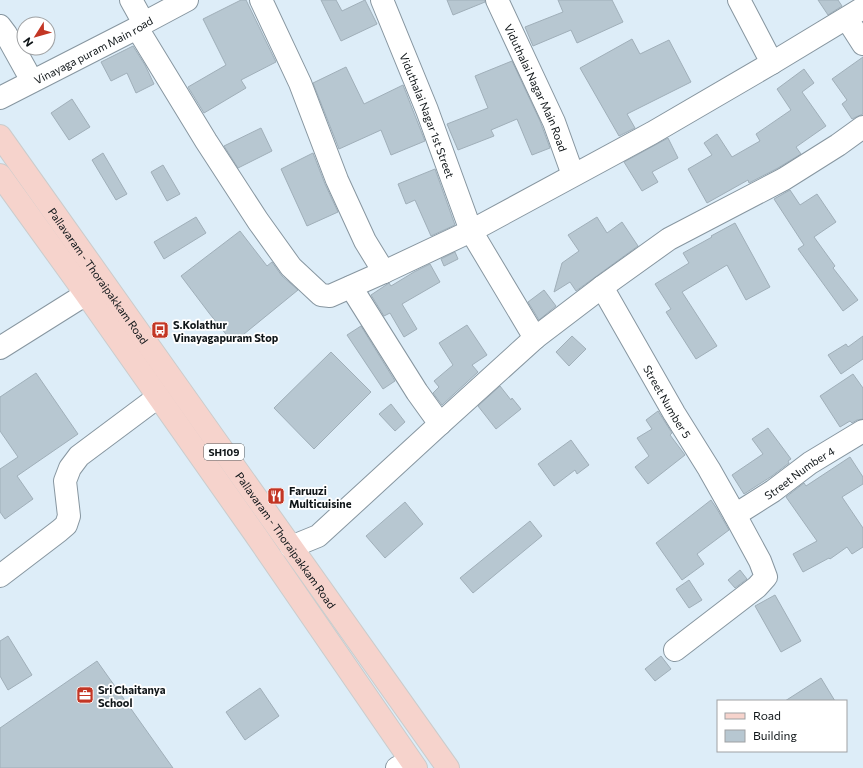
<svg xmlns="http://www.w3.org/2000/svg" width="863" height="768" font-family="Commissioner,sans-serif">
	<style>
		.building { fill: #b7c7d1; stroke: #a0afb9 }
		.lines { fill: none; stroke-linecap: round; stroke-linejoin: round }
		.minor-casing { stroke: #8796a0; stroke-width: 24 }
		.major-casing { stroke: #cacccc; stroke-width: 24 }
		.minor { stroke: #fff; stroke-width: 22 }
		.major { stroke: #f6d3cc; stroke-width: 22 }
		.labels { text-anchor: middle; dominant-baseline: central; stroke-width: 3.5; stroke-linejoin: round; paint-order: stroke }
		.shield { fill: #fff; stroke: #575b5d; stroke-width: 1 }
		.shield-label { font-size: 10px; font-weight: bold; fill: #0f1518 }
		.street-label { font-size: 11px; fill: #0f1518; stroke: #fff }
		.poi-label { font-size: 11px; font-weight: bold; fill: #0f1518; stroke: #fff; text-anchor: start }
	</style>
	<rect width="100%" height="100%" fill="#ddedf8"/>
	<path class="building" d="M241 0H246L276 62 241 80 246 88 204 113 188 87 226 65 203 19Z
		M321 0H336L342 11 365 0 377 24 341 41Z
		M447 0H485V2L453 15Z
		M558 0H612L623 22 577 43 571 30 533 46 525 27 563 12Z
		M818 0H838L842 6 828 15Z
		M632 39 640 54 669 40 691 82 627 114 635 128 619 136 580 68Z
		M133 46 145 65 154 84 136 93 127 73 111 81 101 62Z
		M863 57V114L856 117 852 119 842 104 847 100 832 79Z
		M512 61 540 121 550 148 532 155 517 119 491 130 494 136 458 150 447 124 488 108 475 76Z
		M346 67 364 104 403 85 425 141 391 155 381 130 339 149 313 83Z
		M804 69 814 83 802 92 826 126 796 147 801 154 778 168 749 183 748 180 707 203 688 169 712 155 704 143 717 134 732 157 760 141 756 134 791 110 777 89Z
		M72 99 90 127 69 140 51 113Z
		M261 128 272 151 238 168 224 146Z
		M668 138 678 158 652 172 658 182 642 191 624 162Z
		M103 153 127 194 116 200 92 160Z
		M313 153 325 184 338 212 307 226 281 169Z
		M163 165 180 194 167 201 151 172Z
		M435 169 455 225 431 236 415 200 406 204 398 184Z
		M790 190 800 205 817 194 836 222 814 237 835 266 833 268 858 300 843 311 798 249 804 245 774 199Z
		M196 217 206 233 164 259 154 242Z
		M597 217 607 233 622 222 638 246 576 291 570 282 554 292 562 263 579 251 568 235Z
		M735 223 770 287 746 300 727 265 682 292 717 346 696 359 666 312 671 309 655 284 689 263 683 253 712 237 711 236Z
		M240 231 267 266 272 262 282 276 298 290 233 343 209 313 181 276Z
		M455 252 458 259 444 266 441 259Z
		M430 264 440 282 402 304 417 329 404 337 390 313 384 316 371 295 389 283 391 286 414 272Z
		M544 290 556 306 539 320 528 302Z
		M467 325 487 355 472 365 478 372 442 405 433 393 439 387 434 381 453 365 439 343Z
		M361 326 395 381 383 389 347 335Z
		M572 336 586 349 569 366 556 352Z
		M863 336V359L841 374 828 355 846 344 848 347Z
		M331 352 371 392 314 449 274 408Z
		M36 373 78 434 17 476 33 499 5 519 0 512V469L18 457 0 431V397Z
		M853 374 863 388V419L857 420 852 423 850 421 840 427 820 396Z
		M500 386 511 400 512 398 521 409 496 429 478 406Z
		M391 404 405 422 395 431 379 414Z
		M658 411 672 433 670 435 685 455 648 484 635 467 649 456 637 438 652 429 646 420Z
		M768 428 791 459 788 461 789 463 772 476 744 494 732 475 763 454 752 439Z
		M571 440 589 465 577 474 575 470 554 486 538 464Z
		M850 457 863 477V484L842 497 863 528V547L852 554 847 547 830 559 829 558 803 572 793 554 817 541 786 497 804 483 806 486Z
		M711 500 717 509 729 530 697 554 704 564 682 580 656 543Z
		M405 502 423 524 385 558 366 536Z
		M530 521 542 536 473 593 460 578Z
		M740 570 747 579 735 588 728 580Z
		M689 580 702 600 689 608 676 589Z
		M775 595 801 641 781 652 755 606Z
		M8 636 32 675 8 690 0 676V641Z
		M661 656 671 669 655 681 645 669Z
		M97 661 173 768H0V728Z
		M821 678 835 701H785Z
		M260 688 279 716 245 740 226 712Z"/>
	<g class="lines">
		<defs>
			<g id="minor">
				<path d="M131 0 141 18 142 24"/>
				<path d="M261 0 300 83 337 180 365 241 384 272"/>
				<path id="s1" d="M382 0 427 110 471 231 535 338"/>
				<path id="s2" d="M497 0 554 122 573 175"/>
				<path d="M739 0 772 63"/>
				<path d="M847 19 863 44"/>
				<path d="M0 26 6 34 32 81"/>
				<path d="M137 28 206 141 258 221 291 267 321 295 330 296 384 272 471 231 652 133 772 63 863 8"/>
				<path id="s3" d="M0 98 137 28 142 24 187 0"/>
				<path d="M351 287 417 392 440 424"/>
				<path id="s4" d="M602 287 674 413 709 469 735 515 760 561 766 577 757 587 675 650"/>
				<path d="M0 348 86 294"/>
				<path id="s5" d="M735 515 773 491 810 463 863 431"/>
				<path d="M291 547 318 536 440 424 535 338 602 287 669 239 784 179 838 145 863 127"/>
				<path d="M0 576 59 531 66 525 69 516 65 481 70 468 79 456 158 397"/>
				<path d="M397 768 410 761"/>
			</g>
			<g id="major">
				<path id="s6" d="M0 136 448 768"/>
				<path d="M0 175 86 294 255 534 416 768"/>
			</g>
		</defs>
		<use href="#minor" class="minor-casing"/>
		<use href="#major" class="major-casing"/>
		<use href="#minor" class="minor"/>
		<use href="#major" class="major"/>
	</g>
	<defs>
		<symbol id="bus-square" viewBox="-11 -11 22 22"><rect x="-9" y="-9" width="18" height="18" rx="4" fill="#c33624" stroke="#fff"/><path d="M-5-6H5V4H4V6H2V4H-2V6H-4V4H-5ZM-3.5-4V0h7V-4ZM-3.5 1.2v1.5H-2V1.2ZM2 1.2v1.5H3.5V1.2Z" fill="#fff"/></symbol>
		<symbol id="restaurant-square" viewBox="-11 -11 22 22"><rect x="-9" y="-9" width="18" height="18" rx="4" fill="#c33624" stroke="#fff"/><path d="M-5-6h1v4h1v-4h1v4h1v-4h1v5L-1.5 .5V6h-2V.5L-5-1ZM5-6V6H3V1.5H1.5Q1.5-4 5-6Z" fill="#fff"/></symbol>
		<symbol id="office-square" viewBox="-11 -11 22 22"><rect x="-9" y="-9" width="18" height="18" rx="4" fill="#c33624" stroke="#fff"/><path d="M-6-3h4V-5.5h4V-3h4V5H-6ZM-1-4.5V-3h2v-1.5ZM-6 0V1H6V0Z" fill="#fff"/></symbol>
	</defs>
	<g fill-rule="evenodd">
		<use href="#bus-square" x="150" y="320" width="20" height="20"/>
		<use href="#restaurant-square" x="266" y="486" width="20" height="20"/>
		<use href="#office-square" x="75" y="685" width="20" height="20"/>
	</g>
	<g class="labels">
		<rect class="shield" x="204" y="444" width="40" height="16" rx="3"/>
		<g class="shield-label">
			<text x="224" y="452">SH109</text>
		</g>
		<g class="street-label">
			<text stroke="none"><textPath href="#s3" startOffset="105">Vinayaga puram Main road</textPath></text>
			<text stroke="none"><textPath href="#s2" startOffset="96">Viduthalai Nagar Main Road</textPath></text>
			<text stroke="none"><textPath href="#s1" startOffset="124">Viduthalai Nagar 1st Street</textPath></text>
			<text stroke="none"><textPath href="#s6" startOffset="171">Pallavaram - Thoraipakkam Road</textPath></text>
			<text stroke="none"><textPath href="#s4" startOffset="132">Street Number 5</textPath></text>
			<text stroke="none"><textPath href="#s5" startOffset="77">Street Number 4</textPath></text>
			<text stroke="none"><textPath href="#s6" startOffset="495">Pallavaram - Thoraipakkam Road</textPath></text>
		</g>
		<g class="poi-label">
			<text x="173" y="324">S.Kolathur<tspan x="173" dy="13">Vinayagapuram Stop</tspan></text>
			<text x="289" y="490">Faruuzi<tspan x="289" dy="13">Multicuisine</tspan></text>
			<text x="98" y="689">Sri Chaitanya<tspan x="98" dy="13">School</tspan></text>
		</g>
	</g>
	<rect x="717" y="700" width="130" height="52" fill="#ffffff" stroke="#9fa1a3"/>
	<rect x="725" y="713" width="20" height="6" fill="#f6d3cc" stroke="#9fa1a3"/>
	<text x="753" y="720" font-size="12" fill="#0f1518">Road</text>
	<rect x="725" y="730" width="20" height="12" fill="#b7c7d1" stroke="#9fa1a3"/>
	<text x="753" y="740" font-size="12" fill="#0f1518">Building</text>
	<g transform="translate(36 36) rotate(233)"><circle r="19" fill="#ffffff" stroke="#9fa1a3"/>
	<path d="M0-3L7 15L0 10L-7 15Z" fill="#c33624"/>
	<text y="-6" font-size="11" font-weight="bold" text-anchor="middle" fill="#0f1518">N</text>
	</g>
</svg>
